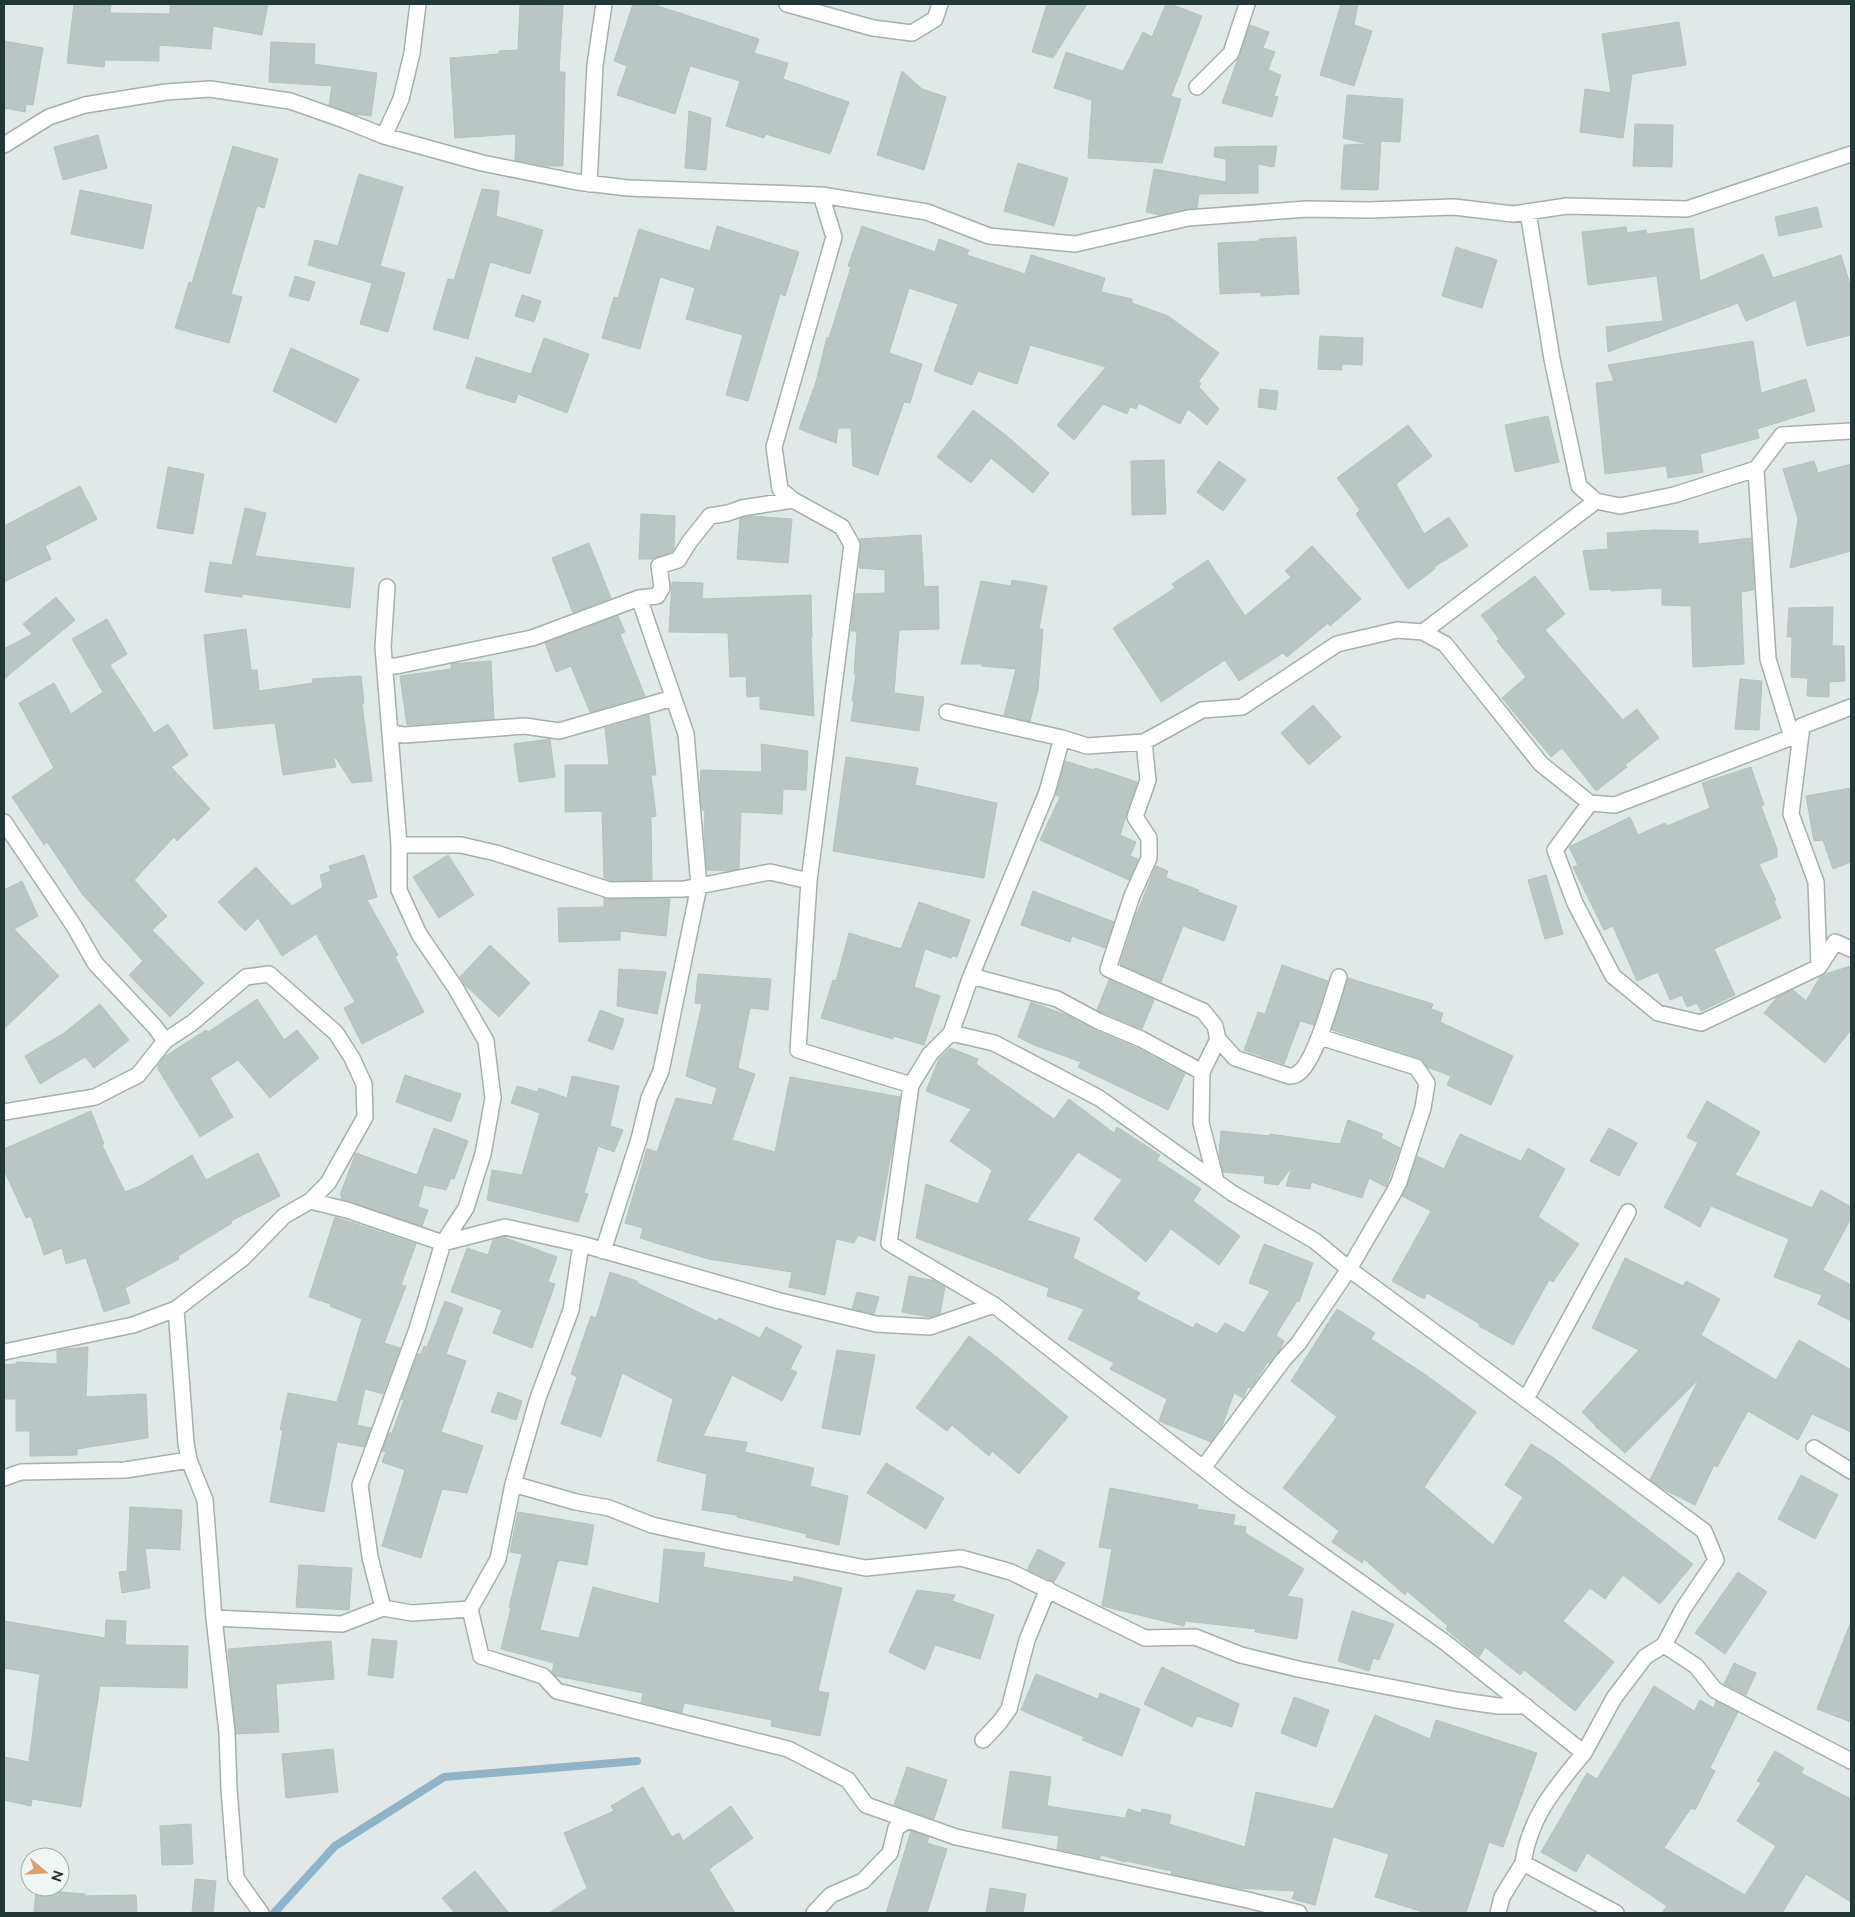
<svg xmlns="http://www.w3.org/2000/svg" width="1855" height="1917" font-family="Raleway,sans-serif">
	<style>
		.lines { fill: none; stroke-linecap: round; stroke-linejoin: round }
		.stream { stroke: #8fb4c8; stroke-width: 8 }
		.building { fill: #b9c6c3; stroke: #b4c2bf }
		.minor-casing { stroke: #a4b0ae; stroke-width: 18 }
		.minor { stroke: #fff; stroke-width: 15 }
	</style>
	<rect width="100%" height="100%" fill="#e0e9e7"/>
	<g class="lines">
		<path class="stream" d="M274 1913 335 1846 444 1777 637 1761"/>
	</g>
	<path class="building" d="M74 4 111 5 110 13 170 14V4H268L262 35 213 26 211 49 159 45V61L105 60 104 67 67 63Z
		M520 4 563 5 559 72H565L563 166H546L515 160 516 134 455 138 450 58 499 54V51L518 50Z
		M633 4H652L759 39 754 53 788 63 783 79 849 102 830 154 766 134 764 138 726 126 740 81 690 66 675 114 617 95 627 66 614 61Z
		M1047 4H1087L1053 58 1032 52Z
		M1166 4H1170L1202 16 1171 96 1181 99 1162 163 1088 158 1092 100 1054 88 1066 52 1123 71 1143 32 1152 37Z
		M1341 4H1358L1354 25 1372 31 1354 86 1320 75Z
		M1679 22 1686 65 1632 74 1623 138 1580 132 1585 89 1611 93 1602 34Z
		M1250 25 1269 32 1263 48 1275 52 1268 70 1281 75 1274 96 1278 97 1272 117 1222 103Z
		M4 41 43 48 33 105 26 104 25 112 4 108Z
		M271 42 315 44 314 64 377 73 371 116 353 114 329 105 332 86 269 82Z
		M902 71 922 89 946 97 924 170 877 155Z
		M1347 95 1403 99 1400 142 1381 141 1378 190 1341 189 1344 145 1368 144 1343 138Z
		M689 111 711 118 706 170 685 168Z
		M1635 124 1673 125 1672 167 1633 166Z
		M98 135 107 168 63 180 54 147Z
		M233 146 278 159 264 208 257 206 231 294 242 297 229 343 175 328 189 282 192 283Z
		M1277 146 1274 167 1258 164V193L1199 194 1197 208 1160 215 1146 212 1154 169 1226 182V159L1214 157 1215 147Z
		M1018 163 1068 178 1054 226 1004 211Z
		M359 174 403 187 380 266 405 273 388 332 360 324 372 283 308 265 315 240 338 246Z
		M482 189 499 191 496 216 543 230 530 274 490 262 468 339 433 329 448 279 454 280Z
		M80 190 152 205 143 249 71 234Z
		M1817 207 1822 227 1779 236 1775 217Z
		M717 226 799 252 785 296 780 294 748 401 726 395 743 335 686 319 695 288 660 277 640 349 602 338 614 297 618 298 639 229 710 251Z
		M862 226 935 252 939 239 969 250 967 255 1025 274 1031 255 1105 278 1101 292 1132 299V303L1168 316 1219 353 1198 382 1201 383 1199 387 1219 409 1207 425 1188 409 1180 424 1139 403 1136 409 1130 407 1127 414 1103 404 1074 440 1057 425 1106 367 1030 345 1017 384 978 371 972 385 934 371 958 304 909 288 889 353 922 364 910 403 904 402 878 475 853 466 851 428H838L836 443 799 429 816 382 827 337 829 338 851 267 848 266Z
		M1626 227 1627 233 1646 230 1647 234 1693 228 1700 281 1763 254 1773 278 1841 255 1851 288V335L1807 346 1796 300 1746 321 1738 303 1608 352 1606 327 1663 321 1657 276 1588 285 1582 232Z
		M1296 237 1299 294 1261 296V292L1220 294 1218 243 1259 241V239Z
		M1456 247 1497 260 1482 308 1442 296Z
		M295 276 315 282 309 301 289 296Z
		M522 295 541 301 534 322 515 316Z
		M1320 336 1363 338 1362 365 1342 364V370L1318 369Z
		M544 338 589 354 567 413 518 394 515 403 466 388 476 357 531 374Z
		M1753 341 1761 393 1806 379 1815 411 1757 429 1759 438 1700 454 1703 472 1668 478 1666 466 1605 474 1596 383 1614 381 1608 365Z
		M291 348 359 379 336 423 273 391Z
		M1260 389 1278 391 1276 410 1258 407Z
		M973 410 1007 436 1049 473 1033 493 991 458 971 483 937 457Z
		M1548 416 1559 462 1515 472 1505 425Z
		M1408 425 1432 456 1396 484 1424 534 1449 517 1468 546 1434 567 1435 569 1408 589 1356 514 1360 510 1337 478Z
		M1164 460 1166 514 1132 515 1131 461Z
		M1219 461 1246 480 1223 511 1197 492Z
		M1814 461 1818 473 1851 464V551L1790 568 1798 519 1783 469Z
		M168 467 204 474 193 534 157 528Z
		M80 486 97 519 45 546 51 559 4 582V526Z
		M245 508 266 513 255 556 354 568 350 608 241 594 242 597 205 592 210 562 232 565Z
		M641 514 675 516 674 550 672 552 652 559H639Z
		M751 516 792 519 788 563 737 559 740 518Z
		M1654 530 1698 531V544L1751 538 1754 590 1741 592 1744 664 1693 667 1691 606 1662 605V588L1611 591V589L1590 590 1583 551 1608 549 1607 533Z
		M921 535 924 587 938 586 939 629 899 630 894 693 924 697 919 731 851 721 854 701H852L856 674H854L857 631H851L855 594 885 593V570L859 568 861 546 859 539Z
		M589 543 611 598 573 613 552 558Z
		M1312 546 1361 599 1330 626 1328 623 1287 657 1283 653 1239 681 1225 660 1161 702 1113 628 1175 588 1172 584 1208 560 1245 616 1291 577 1285 571Z
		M1535 576 1565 614 1545 630 1623 720 1637 709 1659 738 1625 765 1627 767 1596 791 1562 748 1551 757 1502 698 1526 677 1497 641 1499 639 1481 615Z
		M1012 580 1047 586 1039 629H1043L1038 690 1030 721 1004 715 1016 669 982 666V664H961L981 581 1011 586Z
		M672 582 703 583 702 599 811 595 812 637H811L814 716 760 709V696L747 697 746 676 730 677 728 633 669 632Z
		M56 597 75 620 4 679V649L32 634 23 624Z
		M1833 607 1832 646H1844L1845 681 1829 682V697L1807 696 1808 678 1791 677 1792 637H1787L1789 608Z
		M618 616 625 632 620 634 645 696 590 712 571 666 556 672 545 643Z
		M107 619 127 654 110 665 154 733 168 724 188 755 171 767 210 809 177 841 174 837 134 880 167 916 152 930 204 983 170 1017 129 975 143 961 83 895 47 842 44 845 12 797 54 768 19 703 54 683 71 714 103 692 72 639Z
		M246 629 251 670H257L259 691 313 683 312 679 361 676 364 703 362 704 372 781 352 783 336 758 334 759 336 767 283 775 275 723 214 729 204 635Z
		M491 661 494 719 407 725 400 676 451 669V664Z
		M1740 679 1762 681 1759 730 1735 729Z
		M1313 705 1341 737 1309 765 1281 733Z
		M649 715 656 775H651L656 816 651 817 652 880 610 881 604 878 602 811 565 812V765H609L605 728Z
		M550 739 555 777 519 782 514 744Z
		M761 744 808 751 806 790 783 789 782 814 741 812 739 869 728 871 707 870 704 830 705 811 702 810 700 789 701 770 762 772Z
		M846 757 918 768 915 785 997 803 984 878 833 851Z
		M1065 761 1094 770 1095 768 1137 782 1120 835 1136 842 1130 856 1138 859 1129 880 1040 840 1060 797 1056 795Z
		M1751 767 1764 805 1761 806 1777 849V857L1759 864 1776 900 1774 901 1781 918 1714 949 1735 995 1701 1011 1697 1003 1687 1007 1682 995 1670 1000 1658 972 1637 981 1613 926 1604 930 1573 867 1578 865 1569 847 1630 817 1638 835 1665 823 1667 826 1710 808 1702 783Z
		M1851 788V862L1833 869 1823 840 1814 841 1806 796Z
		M364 855 377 897 367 900 398 955 395 957 424 1012 362 1044 344 1008 355 1002 316 934 282 956 258 918 245 931 218 902 256 867 292 906 323 887 320 875 331 871 329 866Z
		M448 855 474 895 439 918 413 877Z
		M1156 866 1168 871 1166 878 1199 890 1198 892 1237 906 1224 941 1183 926 1161 982 1120 964 1135 918Z
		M1546 875 1563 934 1545 939 1528 880Z
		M22 881 38 916 14 929 59 976 4 1029V890Z
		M1033 891 1114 922 1105 948 1072 936 1070 942 1021 925Z
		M604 898 670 899 666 936 620 931V940L559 942 558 908 604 907Z
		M919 902 970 920 957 957 952 956 951 958 925 949 914 987 940 996 924 1045 893 1036V1039L821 1018 833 980 836 981 849 933 901 949Z
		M490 945 530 983 499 1017 464 984 460 977Z
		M1282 965 1328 981 1314 1025 1300 1021 1284 1064 1244 1050 1258 1012 1265 1014Z
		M1851 966V1030L1825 1063 1764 1013 1777 997 1793 990 1806 1001 1820 977 1825 974Z
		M619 969 666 972 657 1014 617 1006Z
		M698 974 771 979 768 1010 750 1008 738 1068 755 1074 732 1140 775 1152 790 1077 900 1097 894 1139 875 1241 858 1235 854 1243 836 1239 825 1295 789 1287 792 1272 708 1259 640 1238 643 1228 625 1223 647 1149 657 1152 676 1098 712 1105 717 1088 686 1076 702 1004 695 1003Z
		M1348 978 1433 1004 1431 1009 1443 1013 1440 1022 1513 1056 1491 1105 1447 1085 1451 1076 1427 1067 1419 1058 1332 1030Z
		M1109 980 1154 1000 1142 1029 1097 1010Z
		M257 999 284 1040 297 1030 319 1058 270 1098 238 1060 210 1078 233 1117 200 1137 158 1069V1065L164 1057 206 1030 208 1032Z
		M1031 1002 1069 1016 1094 1030 1135 1047 1185 1074 1168 1110 1078 1067 1081 1062 1034 1045 1018 1037Z
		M100 1004 129 1040 94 1068 85 1057 40 1084 25 1056 64 1033Z
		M600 1010 624 1019 613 1050 588 1041Z
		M950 1048 978 1059 976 1064 1054 1119 1069 1099 1114 1133 1117 1127 1160 1155 1157 1160 1201 1189 1193 1201 1240 1236 1219 1265 1171 1229 1146 1262 1094 1219 1122 1180 1078 1152 1027 1220 1080 1238 1073 1258 1140 1293 1136 1299 1193 1328 1196 1323 1217 1334 1225 1323 1244 1333 1270 1291 1249 1283 1264 1244 1313 1263 1299 1302 1297 1301 1276 1335 1284 1341 1281 1348 1270 1363 1268 1362 1251 1388 1248 1387 1243 1398 1234 1393 1221 1429 1211 1442 1159 1421 1167 1399 1110 1369 1114 1363 1068 1339 1084 1309 1047 1296 1049 1288 916 1238 926 1184 978 1204 992 1170 950 1141 971 1109 926 1091 939 1059Z
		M405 1075 461 1094 451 1122 396 1102Z
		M572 1076 619 1086 610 1126 623 1130 614 1152 598 1146 584 1193 588 1194 578 1222 487 1200 492 1170 522 1175 540 1113 511 1103 517 1086 537 1092 539 1088 567 1098Z
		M1707 1101 1760 1132 1735 1175 1812 1208 1821 1190 1851 1207V1218L1823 1270 1851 1285V1321L1818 1304 1822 1295 1774 1277 1789 1239 1711 1206 1700 1227 1664 1207 1698 1143 1687 1137Z
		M91 1111 104 1144 102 1145 125 1192 140 1186 192 1155 206 1180 258 1153 280 1196 231 1221 232 1223 178 1256 179 1259 125 1288 130 1303 104 1312 86 1258 66 1264 62 1248 44 1255 31 1216 26 1218 4 1170V1149Z
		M1348 1120 1383 1134 1381 1138 1400 1148 1386 1187 1369 1178 1362 1198 1311 1182 1310 1189 1286 1186 1292 1167 1278 1185 1264 1183 1265 1176 1223 1172 1219 1154 1221 1131 1270 1136V1134L1340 1144Z
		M434 1128 468 1141 454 1179 451 1178 446 1190 424 1185 418 1207 428 1210 422 1226 341 1199 342 1195H340L356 1153 417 1175Z
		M1609 1128 1637 1143 1619 1176 1590 1161Z
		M1460 1134 1521 1161 1528 1148 1565 1169 1538 1217 1579 1244 1553 1282 1549 1280 1513 1345 1479 1326 1480 1324 1427 1293 1424 1299 1392 1281 1431 1211 1402 1196 1417 1156 1444 1169Z
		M335 1217 416 1244 401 1285 406 1286 384 1343 400 1348 383 1394 365 1389 357 1425 371 1428 364 1447 337 1442 324 1512 270 1502 283 1430H280L288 1393 337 1402 362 1319 330 1306 331 1304 309 1297Z
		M503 1237 557 1257 548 1282 555 1284 532 1348 493 1333 502 1310 451 1292 467 1248 488 1255 493 1240Z
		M1625 1258 1683 1286 1686 1281 1720 1299 1701 1335 1776 1380 1799 1340 1851 1370V1432L1812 1414 1798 1440 1748 1411 1717 1467 1714 1465 1695 1505 1665 1490 1650 1480 1699 1379 1625 1453 1595 1426V1425L1582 1412 1639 1350 1592 1328Z
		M610 1272 637 1281V1283L717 1321 719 1318 760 1338 766 1327 802 1346 790 1369 797 1372 782 1401 732 1375 703 1436 747 1442 745 1452 814 1468 810 1486 848 1496 839 1545 806 1537 807 1534 737 1517V1515L702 1510 707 1474 657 1461 673 1399 622 1373 601 1437 561 1424 577 1377 571 1374 591 1316 596 1318Z
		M909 1276 936 1281 945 1287 940 1314 930 1317 902 1312Z
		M857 1292 879 1297 874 1314 852 1309Z
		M445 1301 463 1308 446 1354 466 1361 441 1432 483 1446 467 1493 442 1489 421 1558 382 1546 405 1470 382 1462 386 1452 382 1451 389 1433H392L404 1400 401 1399 418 1354H421L424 1346 427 1347Z
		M1337 1309 1375 1333 1371 1339 1426 1375 1476 1412 1424 1487 1493 1545 1523 1497 1505 1485 1531 1444 1554 1458 1693 1564 1660 1604 1623 1575 1605 1599 1590 1588 1563 1621 1614 1662 1575 1711 1524 1670 1520 1675 1485 1647 1479 1657 1446 1629 1448 1626 1407 1591 1405 1595 1364 1559 1362 1563 1332 1542 1339 1531 1283 1488 1337 1417 1291 1381Z
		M969 1336 998 1358 1068 1417 1019 1474 992 1451 989 1456 952 1425 947 1431 916 1408Z
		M88 1347 86 1397 146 1394 148 1438 77 1449V1455L30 1456V1431H16V1399H4V1365L16 1364 17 1362 57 1364V1350Z
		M837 1350 875 1355 860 1435 822 1428Z
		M498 1392 522 1401 516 1420 491 1412Z
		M886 1463 944 1498 926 1529 867 1493Z
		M1801 1475 1838 1495 1815 1539 1778 1519Z
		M1110 1488 1198 1505 1197 1509 1235 1515 1233 1525 1246 1527 1245 1533 1304 1569 1287 1596 1303 1599 1297 1639 1255 1632 1256 1629 1185 1621 1184 1626 1102 1606 1112 1549 1099 1547Z
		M130 1507 182 1510 180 1550 145 1548 150 1588 122 1593 119 1572 127 1571Z
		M518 1512 594 1525 587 1565 558 1560 540 1630 579 1638 593 1587 659 1604 664 1549 705 1553 703 1567 793 1582 794 1576 842 1588 818 1691 829 1693 820 1736 771 1726 772 1720 684 1703 682 1713 641 1702 643 1693 556 1676 552 1672 554 1663 501 1649 511 1608 509 1607 522 1554 510 1552Z
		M1038 1549 1065 1563 1054 1582 1027 1570Z
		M299 1565 352 1568 349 1610 296 1607Z
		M1738 1572 1767 1592 1725 1654 1695 1633Z
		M917 1590 955 1595 952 1601 994 1615 980 1659 935 1645 925 1670 889 1652Z
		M1352 1611 1394 1624 1379 1660 1373 1658 1369 1671 1338 1661Z
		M106 1620 126 1621 125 1645 188 1646 187 1688 100 1686 81 1807 32 1799 31 1806 4 1800V1757L29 1762 40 1674 4 1668V1621L105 1638Z
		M1850 1624 1851 1625V1722L1817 1709Z
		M372 1639 397 1641 393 1678 368 1675Z
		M331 1641 334 1679 276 1684 279 1732 236 1734 228 1649Z
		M1734 1663 1756 1673 1746 1695 1724 1684Z
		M1162 1667 1239 1704 1232 1727 1197 1716 1192 1727 1144 1704Z
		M1036 1674 1098 1699 1100 1693 1140 1709 1122 1756 1082 1740 1084 1737 1021 1710Z
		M1654 1686 1694 1711 1700 1700 1714 1708 1716 1701 1738 1712 1710 1768 1715 1771 1695 1810 1691 1808 1664 1848 1745 1895 1776 1846 1737 1821 1761 1783 1757 1781 1775 1751 1804 1768 1801 1773 1851 1799V1902L1806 1874 1782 1913H1662L1667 1906 1587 1853 1576 1872 1541 1852 1587 1773 1597 1779Z
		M1294 1697 1329 1710 1316 1747 1281 1733Z
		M1375 1715 1430 1739 1436 1720 1537 1753 1503 1847 1489 1842 1466 1913H1426L1375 1897 1389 1854 1333 1837 1315 1905 1292 1899 1295 1891 1237 1888 1171 1874 1172 1871 1126 1861 1125 1862 1101 1855 1100 1858 1057 1849 1059 1836 1002 1828 1010 1771 1051 1777 1047 1806 1125 1818 1128 1809 1141 1813 1142 1809 1171 1815 1169 1824 1245 1847 1256 1792 1333 1809Z
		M333 1749 338 1792 286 1798 282 1754Z
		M907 1767 947 1780 934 1819 894 1805Z
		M643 1787 672 1837 679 1833 683 1841 731 1806 753 1838 709 1869 735 1913H549L587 1888 564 1833 614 1811 611 1806Z
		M191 1824 193 1864 162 1865 160 1826Z
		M911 1831 929 1837 927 1843 947 1849 927 1913H886Z
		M475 1871 509 1913H455L442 1898Z
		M195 1879 216 1881 213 1913H192Z
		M990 1888 1026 1894 1023 1913H986Z
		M36 1890 85 1894 84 1896 136 1895 137 1913H34Z"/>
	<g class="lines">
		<defs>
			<path id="minor" d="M787 4 873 28 912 33 935 19 940 4
				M1197 87 1231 53 1247 4
				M384 136 401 99 412 53 418 4
				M4 145 49 117 85 105 166 92 210 89 290 101 344 120 384 136 482 163 577 182 628 188 821 195 927 212 989 236 1075 244 1188 218 1307 209 1369 210 1454 207 1513 214 1567 206 1687 209 1851 154
				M589 184 595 65 604 4
				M821 195 834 237 774 447 780 489 793 500 842 527 852 545 809 881 798 1050 911 1085
				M1528 212 1552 359 1579 486 1596 501 1620 506 1674 495 1756 469 1782 435 1851 431
				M1756 469 1768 659 1792 737
				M1423 632 1596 501
				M385 666H396L532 638 639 598 657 596 662 588 659 566 678 560 690 541 710 516 728 513 742 508 793 500
				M947 712 1062 738 1047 792 971 976 951 1033 930 1054 911 1085 889 1243 994 1305 1236 1494 1446 1643 1584 1753 1614 1698 1645 1657 1664 1645
				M1802 726 1791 814 1816 882 1819 967
				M390 732 404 735 525 726 559 731 673 698
				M1062 738 1087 746 1144 742 1202 710 1242 707 1337 644 1397 630 1423 632 1445 644 1541 764 1590 803 1615 805 1792 737 1802 726 1851 707
				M1144 742 1148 780 1135 817 1149 838V858L1132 896 1108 969 1203 1011 1215 1026 1218 1039 1202 1072 1201 1123 1216 1181
				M1590 803 1555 850 1575 903 1613 976 1658 1013 1701 1023 1819 967 1835 942 1851 949
				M4 822 74 926 95 963 155 1027 165 1041
				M399 845H461L496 853 609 890 684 889 770 872 809 881
				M971 976 1057 999 1098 1021 1141 1039 1202 1072
				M951 1033 994 1043 1099 1098 1232 1193 1315 1241 1349 1269 1704 1531 1716 1560 1683 1609 1664 1645 1696 1666 1715 1690 1851 1761
				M1218 1039 1235 1058 1289 1076C1292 1076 1295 1076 1297 1074 1315 1064 1332 998 1339 977
				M4 1112 95 1097 138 1075 165 1041 192 1023 246 977 269 974 336 1033 352 1058 364 1084 365 1117 328 1183 310 1201 284 1216 243 1258 176 1309 133 1325 4 1352
				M310 1201 347 1210 443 1243 505 1227 581 1244 780 1301 876 1324 930 1327 994 1305
				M603 1251 639 1139 649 1098 661 1071 699 886 686 734 639 598
				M176 1309 186 1443 189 1460 205 1500 214 1618 227 1732 229 1789 236 1878 261 1913
				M1526 1399 1628 1212
				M1814 1448 1851 1471
				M1203 1468 1284 1359 1298 1344 1349 1269 1394 1192 1399 1182 1423 1108 1427 1083 1416 1067 1320 1037
				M4 1478 21 1472 125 1470 189 1460
				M513 1484 576 1502 609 1508 652 1525 724 1541 866 1568 961 1558 1011 1572 1145 1638 1195 1637 1241 1655 1298 1669 1456 1700 1498 1706H1526
				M383 1608 370 1557 360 1485 417 1329 443 1243 466 1208 483 1154 493 1098 486 1041 455 987 419 934 399 890V845L383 647 387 587
				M470 1609 498 1559 513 1484 538 1398 571 1310 581 1244
				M214 1618 342 1624 383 1608 412 1613 470 1609 481 1656 543 1676 557 1691 788 1749 848 1780 866 1805 956 1837 1248 1900 1299 1913
				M983 1740 999 1723 1009 1709 1027 1640 1048 1589
				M1584 1753C1555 1788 1530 1816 1523 1863L1616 1913
				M814 1913 831 1895 863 1881 890 1853 896 1828 907 1821
				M1498 1913 1502 1897 1523 1863"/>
		</defs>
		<use href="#minor" class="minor-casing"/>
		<use href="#minor" class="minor"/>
	</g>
	<rect width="1855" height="1917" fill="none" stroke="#233736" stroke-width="10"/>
	<g transform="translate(45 1872) rotate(108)"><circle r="24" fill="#f0f6f4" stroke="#9eaaa8"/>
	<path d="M0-4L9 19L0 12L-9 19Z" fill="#e09d67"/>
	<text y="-8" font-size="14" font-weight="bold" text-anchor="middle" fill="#233736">N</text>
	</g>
</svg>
